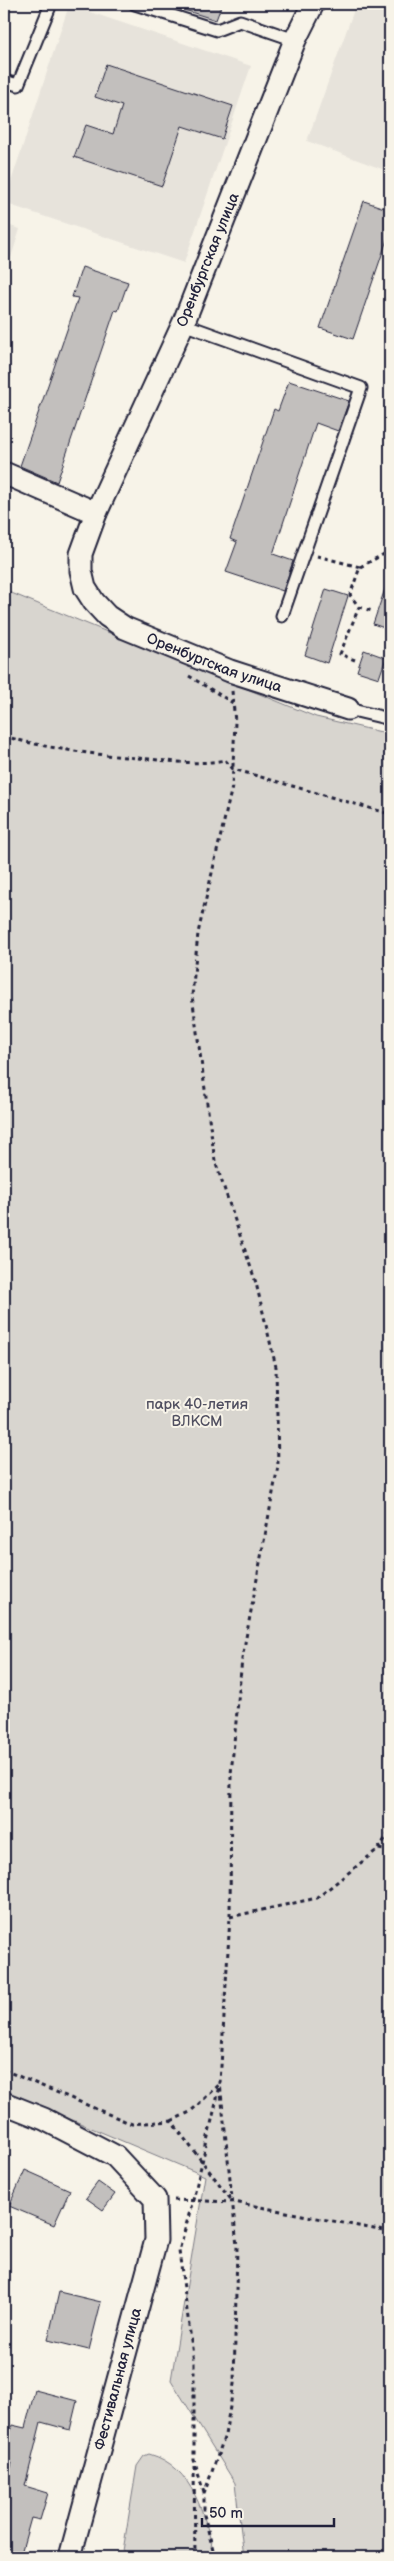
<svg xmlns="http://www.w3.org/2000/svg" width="394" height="2561" font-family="'Balsamiq Sans',sans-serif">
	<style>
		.built { fill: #e7e3db }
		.green { fill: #d8d5cf; stroke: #7d7c85 }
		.building { fill: #c2bfbd; stroke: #22223b }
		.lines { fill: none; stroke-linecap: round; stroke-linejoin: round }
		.lane-casing { stroke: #22223b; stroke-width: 15 }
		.street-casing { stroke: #22223b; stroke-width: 25 }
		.path { stroke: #22223b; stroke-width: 3; stroke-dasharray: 4 4; stroke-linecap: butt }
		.lane { stroke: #f7f3e8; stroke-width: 11 }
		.street { stroke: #f7f3e8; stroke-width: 21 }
		.labels { text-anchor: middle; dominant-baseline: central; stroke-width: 4; stroke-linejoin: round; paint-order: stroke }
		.street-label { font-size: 15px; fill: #22223b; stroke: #f7f3e8 }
		.park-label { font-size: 15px; fill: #504f60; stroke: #f7f3e8 }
	</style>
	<rect width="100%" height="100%" fill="#f7f3e8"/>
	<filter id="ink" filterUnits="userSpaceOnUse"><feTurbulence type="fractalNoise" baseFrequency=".02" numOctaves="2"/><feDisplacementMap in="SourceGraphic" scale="10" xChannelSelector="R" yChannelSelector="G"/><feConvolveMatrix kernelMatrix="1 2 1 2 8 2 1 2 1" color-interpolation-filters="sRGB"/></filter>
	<g filter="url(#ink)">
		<path class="built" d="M356 4H390V172L307 141Z
			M69 5 251 66 184 263 4 203Z
			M4 224 20 229 4 280Z"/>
		<path class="green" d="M4 590 316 717 390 734V2557H244L235 2483 171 2380 205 2176 4 2091Z
			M149 2454C194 2466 205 2518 215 2557H122L137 2466 144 2456Z"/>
		<path class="building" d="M176 4H222L216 20 175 7Z
			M106 64 233 106 222 139 182 126 162 186 74 157 86 125 113 134 122 106 95 97Z
			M364 201 390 210V231L353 339 320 328Z
			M82 267 128 282 118 311 115 310 57 482 20 466 78 298 72 297Z
			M289 381 349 401 338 431 316 423 273 554 293 561 283 591 226 572 237 542 230 539 274 409 278 411Z
			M388 580 390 581V630L373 624Z
			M326 589 348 596 327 663 305 655Z
			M364 650 386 658 379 678 357 671Z
			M25 2170 70 2190 54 2225 9 2206Z
			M98 2182 115 2194 103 2210 86 2198Z
			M59 2292 101 2302 89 2350 48 2340Z
			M35 2390 77 2401 70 2430 41 2422 25 2486 48 2493 40 2520 31 2518 20 2557H4V2492L12 2463 4 2461V2456L12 2425 25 2428Z"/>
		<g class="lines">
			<defs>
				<path id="lane" d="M135 4 217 30 240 21 295 40
					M4 81 18 85 51 4
					M183 324 361 388 282 616
					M348 709 390 719"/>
				<g id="street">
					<path id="s1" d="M313 4 295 40 183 324 96 513 81 554V571L85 588 94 602 107 616 125 628 230 671 348 709"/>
					<path d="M4 473 96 513"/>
					<path d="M4 2103 44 2119 115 2156 155 2199 156 2240 70 2557"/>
				</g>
			</defs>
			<use href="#lane" class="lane-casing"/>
			<use href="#street" class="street-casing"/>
			<path class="path" d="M317 556 360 567 350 595 359 607 340 654 355 660
				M360 567 386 553
				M359 607 372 611
				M189 676 233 703
				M4 736C51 750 100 755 149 759 175 762 200 765 225 760L233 769 390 814
				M378 1849 390 1832
				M230 1917 317 1898 378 1849 390 1851
				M4 2070 132 2124 171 2121 233 2202
				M171 2121 190 2112 220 2084
				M174 2200 234 2202 390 2232
				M194 2466 195 2557
				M204 2493 194 2460V2363L179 2251 193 2200 220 2086
				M215 2557 204 2515V2494L225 2435 234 2384 237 2246 220 2083 230 1917 231 1774 242 1659 278 1466 276 1367 256 1283 215 1161 192 996 198 933 232 787 235 722 232 691"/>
			<use href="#lane" class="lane"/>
			<use href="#street" class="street"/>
		</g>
	</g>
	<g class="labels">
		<g class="street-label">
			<text transform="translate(208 260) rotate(-68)">Оренбургская улица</text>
			<text stroke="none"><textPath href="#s1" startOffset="785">Оренбургская улица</textPath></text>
			<text transform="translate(118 2379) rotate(-75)">Фестивальная улица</text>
		</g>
		<g class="park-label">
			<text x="197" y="1404">парк 40-летия<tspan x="197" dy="17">ВЛКСМ</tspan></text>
		</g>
	</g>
	<rect width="394" height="2561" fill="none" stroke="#f7f3e8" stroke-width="20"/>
	<rect x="10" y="10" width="374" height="2541" fill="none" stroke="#22223b" stroke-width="2" filter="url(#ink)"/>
	<path d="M202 2518v8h132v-8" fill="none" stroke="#22223b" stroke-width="2.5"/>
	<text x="209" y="2518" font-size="15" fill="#22223b" stroke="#f7f3e8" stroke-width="4" paint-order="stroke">50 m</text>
</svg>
